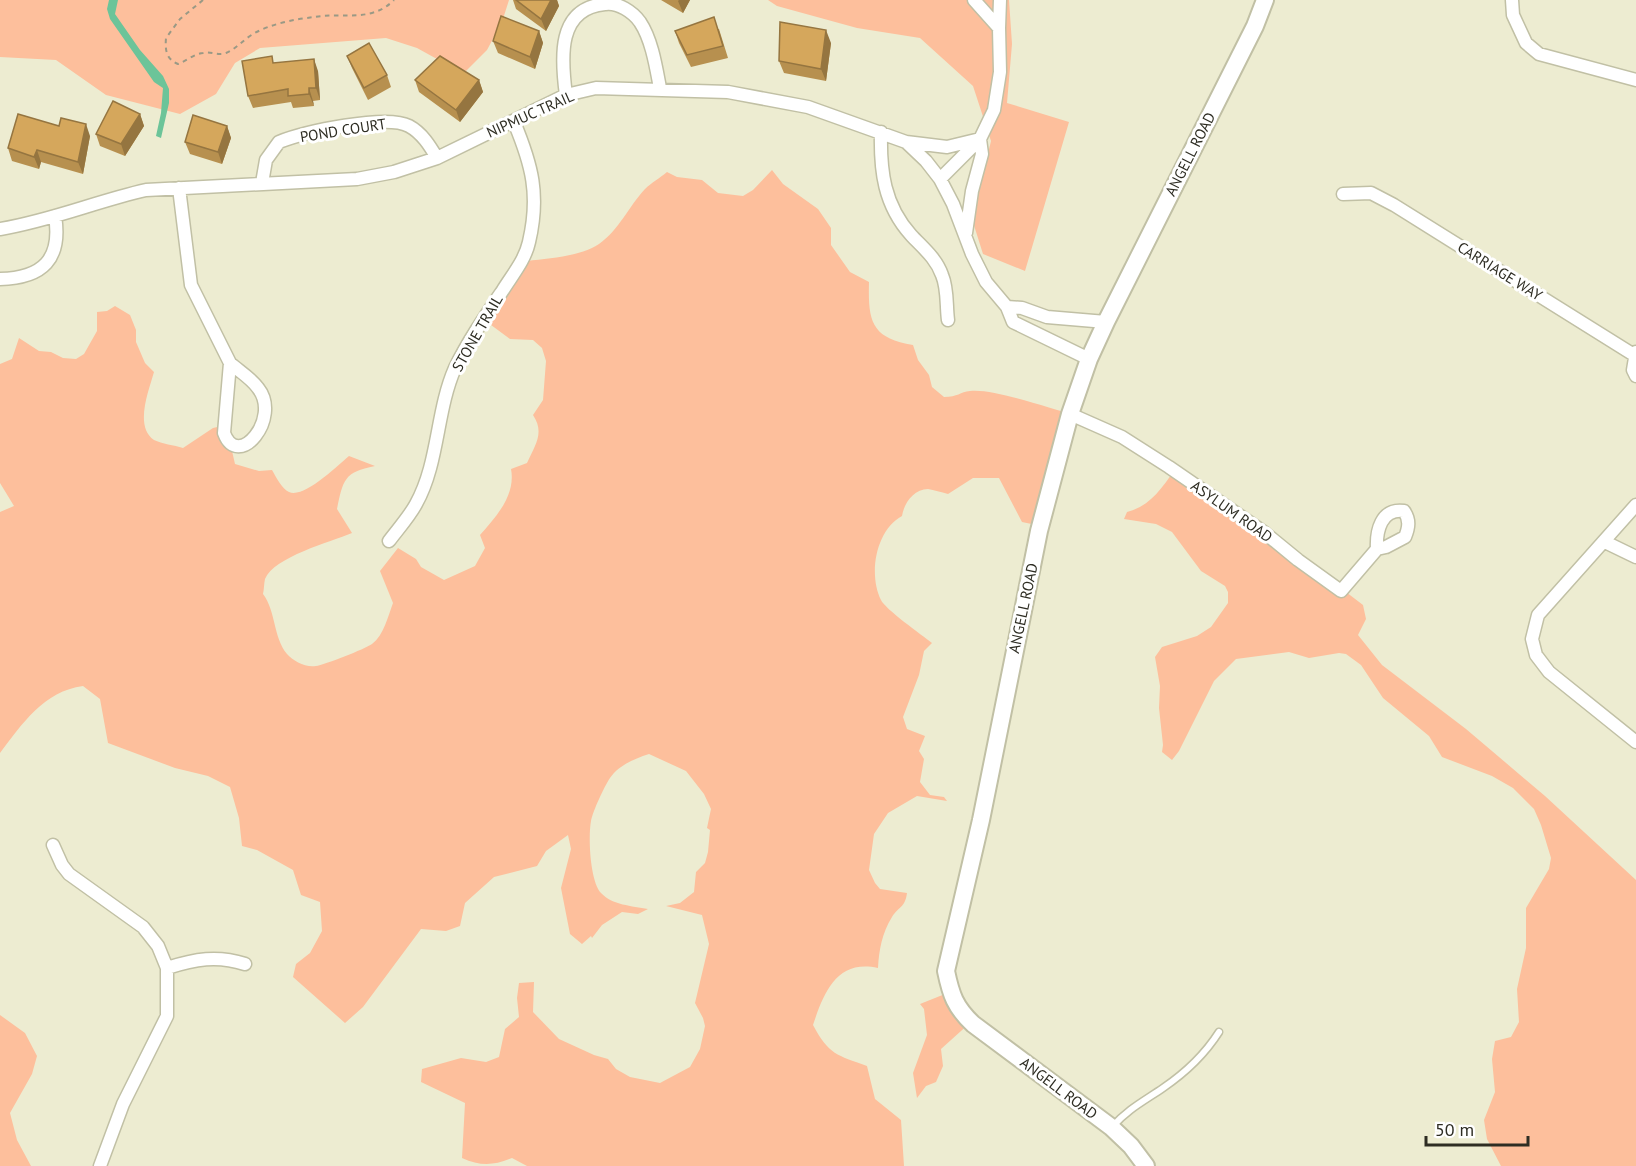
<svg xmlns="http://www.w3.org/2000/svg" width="1636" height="1166" font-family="'PT Sans',sans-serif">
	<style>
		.green { fill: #fdbf9c }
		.water { fill: #6cc499 }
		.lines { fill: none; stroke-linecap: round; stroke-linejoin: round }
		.lane-casing { stroke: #c1c0a5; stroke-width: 9 }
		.street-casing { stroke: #c1c0a5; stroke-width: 15 }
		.secondary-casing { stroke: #c1c0a5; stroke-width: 20 }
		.path { stroke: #9a9985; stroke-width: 2; stroke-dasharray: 4.5 4.5; stroke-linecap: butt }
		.lane { stroke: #fff; stroke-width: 6 }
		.street { stroke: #fff; stroke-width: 12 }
		.secondary { stroke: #fff; stroke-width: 16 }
		.wall { fill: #b7904f }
		.shaded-wall { fill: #957540 }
		.building { fill: #d5a75c; stroke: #957540; stroke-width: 1.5 }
		.labels { text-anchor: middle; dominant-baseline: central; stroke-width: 6; stroke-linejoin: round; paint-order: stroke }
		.street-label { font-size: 15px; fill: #2e2d23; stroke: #fff }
	</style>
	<rect width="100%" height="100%" fill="#edecd1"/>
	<path class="green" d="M0 0H509L502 22 487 50 466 71 446 64 417 48 386 38 260 48 235 63 216 94 180 114 106 95 56 60 0 57Z
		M768 0H1009L1012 44 1007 103 1069 122 1025 271 983 254 972 219 991 141 973 86 920 38 857 28 777 6Z
		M772 170 783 184 818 209 831 228V245L850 272 869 282C868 321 871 338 913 345L918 360 929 375 932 387 944 397C958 397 960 392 970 391 993 388 1051 409 1075 415L1046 527 1022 522 999 478H973L948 494C941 492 934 490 928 489 914 489 904 503 902 516 876 530 868 574 881 600 885 609 922 635 932 643L924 651 919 675 903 717 907 729 925 736 919 751 924 759 920 782 930 795 944 797 947 801 917 796 888 813 874 834 869 870 875 883 880 889 907 893C905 908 899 906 892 917 882 933 879 950 878 968 837 959 824 992 813 1025 829 1055 837 1055 867 1066L875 1099 901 1120 904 1166H527L512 1158C493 1166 480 1166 462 1158L465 1103 421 1082 422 1069 461 1058 486 1062 499 1057 505 1029 519 1017 517 998 519 983 534 982 533 1012 559 1039 594 1055 608 1059 616 1069 630 1077 660 1083 690 1067 700 1049 705 1026 703 1018 695 1003 709 944 702 915 666 906 680 903 694 892 696 872 705 863 708 852 710 830 707 828 711 809 704 794 686 771 649 754C634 759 619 765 610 778 604 787 593 811 591 821 588 837 590 881 601 893 612 905 632 906 648 909L638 914 622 912 602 925 592 938 591 936 582 944 570 934 561 888 571 849 568 835 546 851 537 866 494 877 465 903 460 926 446 931 421 929 363 1007 345 1023 293 977 296 964 310 953 322 931 320 902 301 895 293 870 257 850 242 846 239 818 230 787 208 776 175 768 108 743 100 699 83 686C44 691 22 724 0 753V512L14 506 0 483V364L12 359 19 338 39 351 51 352 63 358 76 359 84 354 97 331V312L107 311 115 306 130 315 136 330V342L145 363 154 372C149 390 134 427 154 440 162 444 174 445 183 448L213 428 226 425 235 464 259 471 272 470C276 477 282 489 289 492 304 499 338 465 349 456L375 466C344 472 343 480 337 509L352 533C330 542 274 557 265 579 264 583 264 590 263 594 276 611 273 637 287 654 293 661 306 668 316 666 324 665 365 649 372 644 384 635 388 616 393 603L380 571 398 548 416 559 421 567 444 580 475 566 485 548 480 535C496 517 516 495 511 469L527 463C535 445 545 433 533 415L543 400 546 361 542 348 533 340 510 339 487 322 527 261C550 258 579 257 599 244 619 230 629 206 645 189 651 183 660 178 667 172L677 177 702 180 718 193 743 196 753 190Z
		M1174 471 1257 524 1363 605 1366 619 1358 635 1382 665 1466 729 1545 796 1636 880V1166H1501L1487 1139 1484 1120 1495 1092 1492 1059 1495 1041 1511 1037 1519 1022 1517 989 1526 948V908L1549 869 1551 858 1541 825 1534 809 1513 788 1492 776 1442 757 1429 736 1383 698 1361 665 1346 654 1339 653 1309 658 1289 652 1236 659 1214 681 1179 751 1172 760 1162 752 1163 745 1159 708 1160 686 1155 657 1162 647 1197 636 1211 627 1228 603V592L1225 586 1201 571 1172 532 1156 524 1124 519 1127 512C1150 506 1161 489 1174 471Z
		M945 994 971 1022 941 1049 943 1066 936 1082 926 1086 917 1098 913 1073 927 1035 924 1009 920 1004Z
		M0 1015 25 1033 37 1056 32 1074 10 1113 17 1140 31 1166H0Z"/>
	<path class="water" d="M109 0H118L115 14 140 50 163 76 169 89V103L161 138 156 136 161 113 163 88 154 82 110 19 107 9Z"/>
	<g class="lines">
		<defs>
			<path id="lane" d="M1112 1127C1128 1109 1144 1101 1163 1088 1185 1073 1205 1054 1219 1032"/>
			<path id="street" d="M974 0 999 28
				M1512 0 1513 15 1526 43 1539 54 1636 80
				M566 95C561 58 557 8 605 4 618 2 633 12 640 22 652 40 656 67 660 88
				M881 132C880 171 884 205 911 235 923 248 936 258 942 275 948 289 946 305 948 320
				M906 142 947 147 980 139 982 154 972 191 966 233
				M940 179 980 139 994 110 1000 72 999 28 1000 0
				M262 183 266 160 279 142C304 132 386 114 409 126 422 133 430 146 437 158
				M179 188 191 285 230 363 224 433C238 471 282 418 258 388 251 378 239 371 230 363
				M1343 194 1371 193 1394 205 1634 355
				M0 229C50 221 97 201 146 190L357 179 394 172 437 158 566 95 596 88 728 92 808 107 906 142 926 161 940 179 953 204 972 254 986 282 1007 307 1013 322 1089 359
				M0 279C43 278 62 259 55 216
				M1007 307 1022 308 1047 317 1106 322
				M1636 352 1633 370 1636 376
				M1070 414 1122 437 1169 467 1265 533 1298 560 1341 591 1377 549 1386 547 1405 537C1409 527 1410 520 1404 511 1381 508 1376 531 1377 549
				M1636 505 1538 615 1532 639 1536 655 1549 672 1636 742
				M389 541C398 529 409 517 416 504 439 463 436 411 455 368 468 341 486 315 503 290 513 274 525 260 529 242 540 195 532 165 514 122
				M1605 542 1636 557
				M53 845 62 865 69 874 143 927 158 946 167 968V1016L123 1104 100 1166
				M167 968C195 959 217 955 245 964"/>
			<path id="secondary" d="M1146 1166 1131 1146 1111 1127 973 1024C955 1007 951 995 946 971L981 820 1039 531 1070 414 1089 359 1106 322 1255 26 1265 0"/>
		</defs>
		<use href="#lane" class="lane-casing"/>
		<use href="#street" class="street-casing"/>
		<use href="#secondary" class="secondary-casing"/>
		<path class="path" d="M203 0 180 19 166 38C165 50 166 59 178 64 186 61 194 54 203 53 211 51 218 56 226 53 236 49 243 40 253 34 270 24 295 19 315 17 344 12 371 23 394 0"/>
		<use href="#lane" class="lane"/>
		<use href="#street" class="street"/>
		<use href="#secondary" class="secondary"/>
	</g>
	<path class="wall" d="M513 0H557L559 6 546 31 516 9Z
		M661 0H690L683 13Z
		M719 29 728 58 691 67 679 43 675 31Z
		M539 31 543 43 535 69 498 53 493 41Z
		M831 43 826 81 784 73 779 61Z
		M347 56 387 75 391 87 368 100 352 68Z
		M274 63 318 71 320 100 313 101 314 106 293 108 291 102 253 108 248 96Z
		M415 80H479L483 92 460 122 419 92Z
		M140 114 144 126 125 156 100 146 96 134Z
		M227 126 231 138 222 164 190 154 185 142Z
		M90 136 83 174 41 162 39 169 12 161 8 148Z"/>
	<path class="shaded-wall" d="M551 0H557L559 6 546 31 541 19Z
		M679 0H690L683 13 678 1Z
		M826 30 831 43 826 81 821 69Z
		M539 31 543 43 535 69 530 57Z
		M314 59 318 71 320 100 316 88Z
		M479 80 483 92 460 122 456 110Z
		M309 88 313 101 314 106 309 94Z
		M140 114 144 126 125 156 121 144Z
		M86 124 90 136 83 174 78 162Z
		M227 126 231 138 222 164 218 152Z
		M37 150 41 162 39 169 34 157Z"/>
	<path class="building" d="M516 0H551L541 19Z
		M501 16 539 31 530 57 493 41Z
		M714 17 723 46 687 55 675 31Z
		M780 22 826 30 821 69 779 61Z
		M369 43 387 75 364 88 347 56Z
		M272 56 273 63 314 59 316 88H309V94L288 96V89L248 96 242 61Z
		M440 56 479 80 456 110 415 80Z
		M113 101 140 114 121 144 96 134Z
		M18 114 59 126 61 118 86 124 78 162 37 150 34 157 8 148Z
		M193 115 227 126 218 152 185 142Z"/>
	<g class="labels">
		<g class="street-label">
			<text transform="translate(530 114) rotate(-24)">NIPMUC TRAIL</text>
			<text transform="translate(343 130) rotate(-9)">POND COURT</text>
			<text transform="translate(1190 154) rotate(-63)">ANGELL ROAD</text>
			<text transform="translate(1500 271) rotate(32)">CARRIAGE WAY</text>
			<text transform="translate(477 333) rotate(-60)">STONE TRAIL</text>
			<text transform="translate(1232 511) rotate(35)">ASYLUM ROAD</text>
			<text transform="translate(1023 608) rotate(-78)">ANGELL ROAD</text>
			<text transform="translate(1059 1088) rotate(37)">ANGELL ROAD</text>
		</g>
	</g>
	<path d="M1426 1136v9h102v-9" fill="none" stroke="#2e2d23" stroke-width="3"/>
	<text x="1435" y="1136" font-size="18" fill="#2e2d23" stroke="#ffffff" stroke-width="4.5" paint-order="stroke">50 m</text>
</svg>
